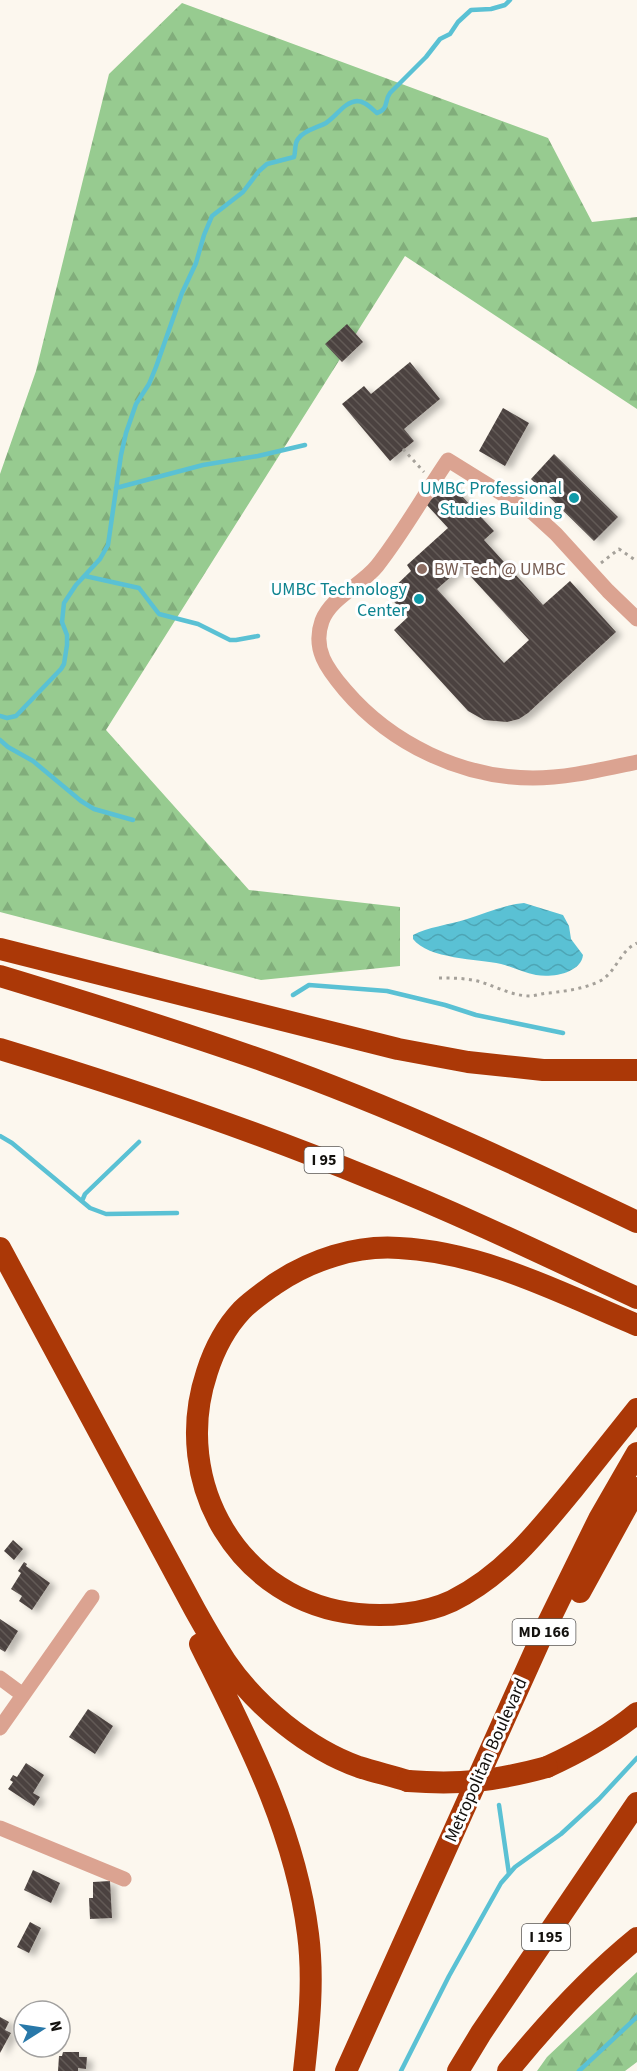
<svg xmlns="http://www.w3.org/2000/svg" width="637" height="2071" font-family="'Source Sans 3',sans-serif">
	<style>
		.forest { fill: url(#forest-firs) }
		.water { fill: url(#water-waves) }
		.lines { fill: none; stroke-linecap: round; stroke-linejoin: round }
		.stream { stroke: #5ac1d4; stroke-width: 4.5 }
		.building { fill: url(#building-back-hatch); fill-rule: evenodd; filter: url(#shadow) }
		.path { stroke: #a5a19a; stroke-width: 3; stroke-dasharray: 3 4.5; stroke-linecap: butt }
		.minor { stroke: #dba391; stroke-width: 15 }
		.highway { stroke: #ab3807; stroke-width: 22 }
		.highway-bridge { stroke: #ab3807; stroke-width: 22 }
		.culture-dot { fill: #0f9aa8; stroke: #fff; stroke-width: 2 }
		.education-dot { fill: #8d6e63; stroke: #fff; stroke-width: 2 }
		.labels { text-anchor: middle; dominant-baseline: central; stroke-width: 6; stroke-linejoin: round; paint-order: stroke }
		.shield { fill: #fff; stroke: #5a5856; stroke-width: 1.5 }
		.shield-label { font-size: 16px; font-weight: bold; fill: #13110e }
		.culture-label { font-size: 18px; fill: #0d838f; stroke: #fff; text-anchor: end }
		.education-label { font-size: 18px; fill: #785e54; stroke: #fff; text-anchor: start }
		.street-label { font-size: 18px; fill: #13110e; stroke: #fff }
	</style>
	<defs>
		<pattern id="forest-firs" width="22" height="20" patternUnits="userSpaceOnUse" patternTransform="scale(1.5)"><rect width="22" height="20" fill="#97cb90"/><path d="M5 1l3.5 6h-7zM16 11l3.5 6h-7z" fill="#81ad7b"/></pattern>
		<pattern id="water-waves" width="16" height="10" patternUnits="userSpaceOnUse" patternTransform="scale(1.5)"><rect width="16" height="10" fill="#5ac1d4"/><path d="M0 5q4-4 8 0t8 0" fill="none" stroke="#4da5b5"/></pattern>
		<pattern id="building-back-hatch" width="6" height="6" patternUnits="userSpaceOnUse" patternTransform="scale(1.5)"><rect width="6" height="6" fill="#4c433f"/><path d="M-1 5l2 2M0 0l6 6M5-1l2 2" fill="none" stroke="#625a57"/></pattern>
		<filter id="shadow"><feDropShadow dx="6" dy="3.5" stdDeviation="3" flood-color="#0004"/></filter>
	</defs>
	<rect width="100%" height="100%" fill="#fcf7ee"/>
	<path class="forest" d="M182 3 548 138 592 222 637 217V409L405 256 106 730 249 890 400 907V966L261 980 0 912V474L36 371 109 74Z
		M637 1972V2062L625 2071H537L547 2057Z"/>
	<path class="water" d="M524 903 563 915 569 926 571 939 583 955C581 973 552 978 536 975 524 973 513 967 501 964 478 959 428 959 413 939V935C428 927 448 925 464 920 484 914 503 905 524 903Z"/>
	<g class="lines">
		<path class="stream" d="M116 488 203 465 258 456 305 445
			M85 576 139 588 159 614 198 624 230 640H236L258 636
			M0 716 7 718 16 716 61 669 64 664 67 645V635L62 622 64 603 76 585 100 559 108 545 121 455 126 433 136 404 149 384 156 367 182 293 196 263 204 235 212 216 243 192 259 171 267 164 294 157C296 151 294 144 298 139 304 130 317 128 326 123 337 116 344 102 357 101 365 101 371 108 377 113 389 109 384 101 390 93L426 57 440 39 450 34 458 22 471 10 491 9 505 5 510 0
			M0 740 8 747 33 761 81 801 94 809 133 820
			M293 995 309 985 387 991 445 1005 476 1015 563 1033
			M0 1136 12 1143 90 1208 106 1214 177 1213
			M82 1201 85 1194 139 1142
			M499 1805 509 1874
			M401 2071 449 1976 501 1883 515 1867 561 1834 599 1799 637 1758
			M579 2071 637 2017"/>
	</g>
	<path class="building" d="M347 324 363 342 342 362 325 344Z
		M410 362 440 399 404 429 414 441 390 461 342 404 364 386 371 394Z
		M503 408 529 423 505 466 479 451Z
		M554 454 618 517 594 541 531 479Z
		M450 483 494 531 484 540 543 605 570 581 616 632 528 713 519 719 507 722 484 720 468 711 394 630 408 617 387 594 411 571 407 565 448 528 426 504ZM462 567 529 640 504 663 437 589Z
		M13 1540 23 1549 14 1560 4 1551Z
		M24 1562 27 1564 26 1566 50 1583 32 1610 19 1601 22 1596 11 1589 21 1573 18 1571Z
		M0 1619 18 1631 5 1652 0 1649Z
		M88 1709 113 1726 95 1754 69 1737Z
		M26 1763 44 1775 33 1793 40 1797 34 1806 8 1789 13 1782 10 1780 13 1775 17 1777Z
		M33 1870 60 1883 51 1903 24 1890Z
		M110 1881 112 1918 90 1919 89 1898H93V1882Z
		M30 1922 41 1928 29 1953 17 1947Z
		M0 2017 9 2022 5 2030 11 2033 0 2053Z
		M63 2052H79V2057H87L86 2069 78 2068V2071H58L59 2056H62Z"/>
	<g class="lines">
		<path class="path" d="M403 449 424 472
			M601 563 619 549 635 560 637 558
			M439 978C453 978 467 978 481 982 497 987 513 996 530 996 536 996 542 993 549 993 566 991 582 989 598 982 616 974 619 951 637 943"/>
		<path class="minor" d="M637 619 608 591 556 534 533 513 448 460C424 495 403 533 377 566 362 585 331 597 322 621 312 649 327 669 345 690 391 744 462 778 533 778 568 778 603 769 637 762
			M0 1678 23 1695
			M0 1728 92 1597
			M0 1828 124 1879"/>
		<path class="highway" d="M0 949 398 1049 468 1062 543 1070H637
			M0 976C89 1003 179 1031 267 1062 394 1107 516 1164 637 1222
			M0 1049C126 1087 250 1129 372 1179 462 1215 549 1257 637 1298
			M0 1248 195 1610C205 1628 215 1645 226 1662 256 1706 308 1749 359 1767 375 1772 392 1776 408 1781
			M637 1325C561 1293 483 1252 399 1248 355 1245 311 1260 275 1284 264 1292 252 1300 242 1310 226 1327 214 1350 207 1372 170 1483 239 1602 358 1614 388 1617 424 1614 452 1601 503 1576 538 1532 574 1488 595 1462 616 1435 637 1409
			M580 1592 637 1488
			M200 1644C246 1737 295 1829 308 1934 314 1980 309 2026 304 2071
			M547 1767C580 1752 609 1736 637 1713
			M346 2071 544 1631 599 1519 637 1453
			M458 2071 481 2033 637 1803
			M508 2071C547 2023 589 1977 637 1938"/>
		<path class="highway-bridge" d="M408 1781C461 1785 495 1781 547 1767"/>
	</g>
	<g class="culture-dot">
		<circle cx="574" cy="498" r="6"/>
		<circle cx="419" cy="599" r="6"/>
	</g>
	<circle class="education-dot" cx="422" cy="569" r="6"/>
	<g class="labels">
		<g class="shield">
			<rect x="304.5" y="1147" width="39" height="26" rx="4.5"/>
			<rect x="512.5" y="1619" width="63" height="26" rx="4.5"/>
			<rect x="522" y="1924" width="48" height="26" rx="4.5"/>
		</g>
		<g class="shield-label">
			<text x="324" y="1160">I 95</text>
			<text x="544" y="1632">MD 166</text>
			<text x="546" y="1937">I 195</text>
		</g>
		<g class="culture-label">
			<text x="562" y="488">UMBC Professional<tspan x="562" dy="21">Studies Building</tspan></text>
			<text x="407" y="589">UMBC Technology<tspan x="407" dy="21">Center</tspan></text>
		</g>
		<g class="education-label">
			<text x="434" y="569">BW Tech @ UMBC</text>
		</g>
		<g class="street-label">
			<text transform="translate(486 1760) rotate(-66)">Metropolitan Boulevard</text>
		</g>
	</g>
	<g transform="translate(42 2029) rotate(78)"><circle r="28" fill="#ffffff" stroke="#a1a09f" stroke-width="1.5"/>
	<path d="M0-4.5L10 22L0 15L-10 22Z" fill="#2878a9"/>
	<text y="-9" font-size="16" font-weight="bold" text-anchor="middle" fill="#13110e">N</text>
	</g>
</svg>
